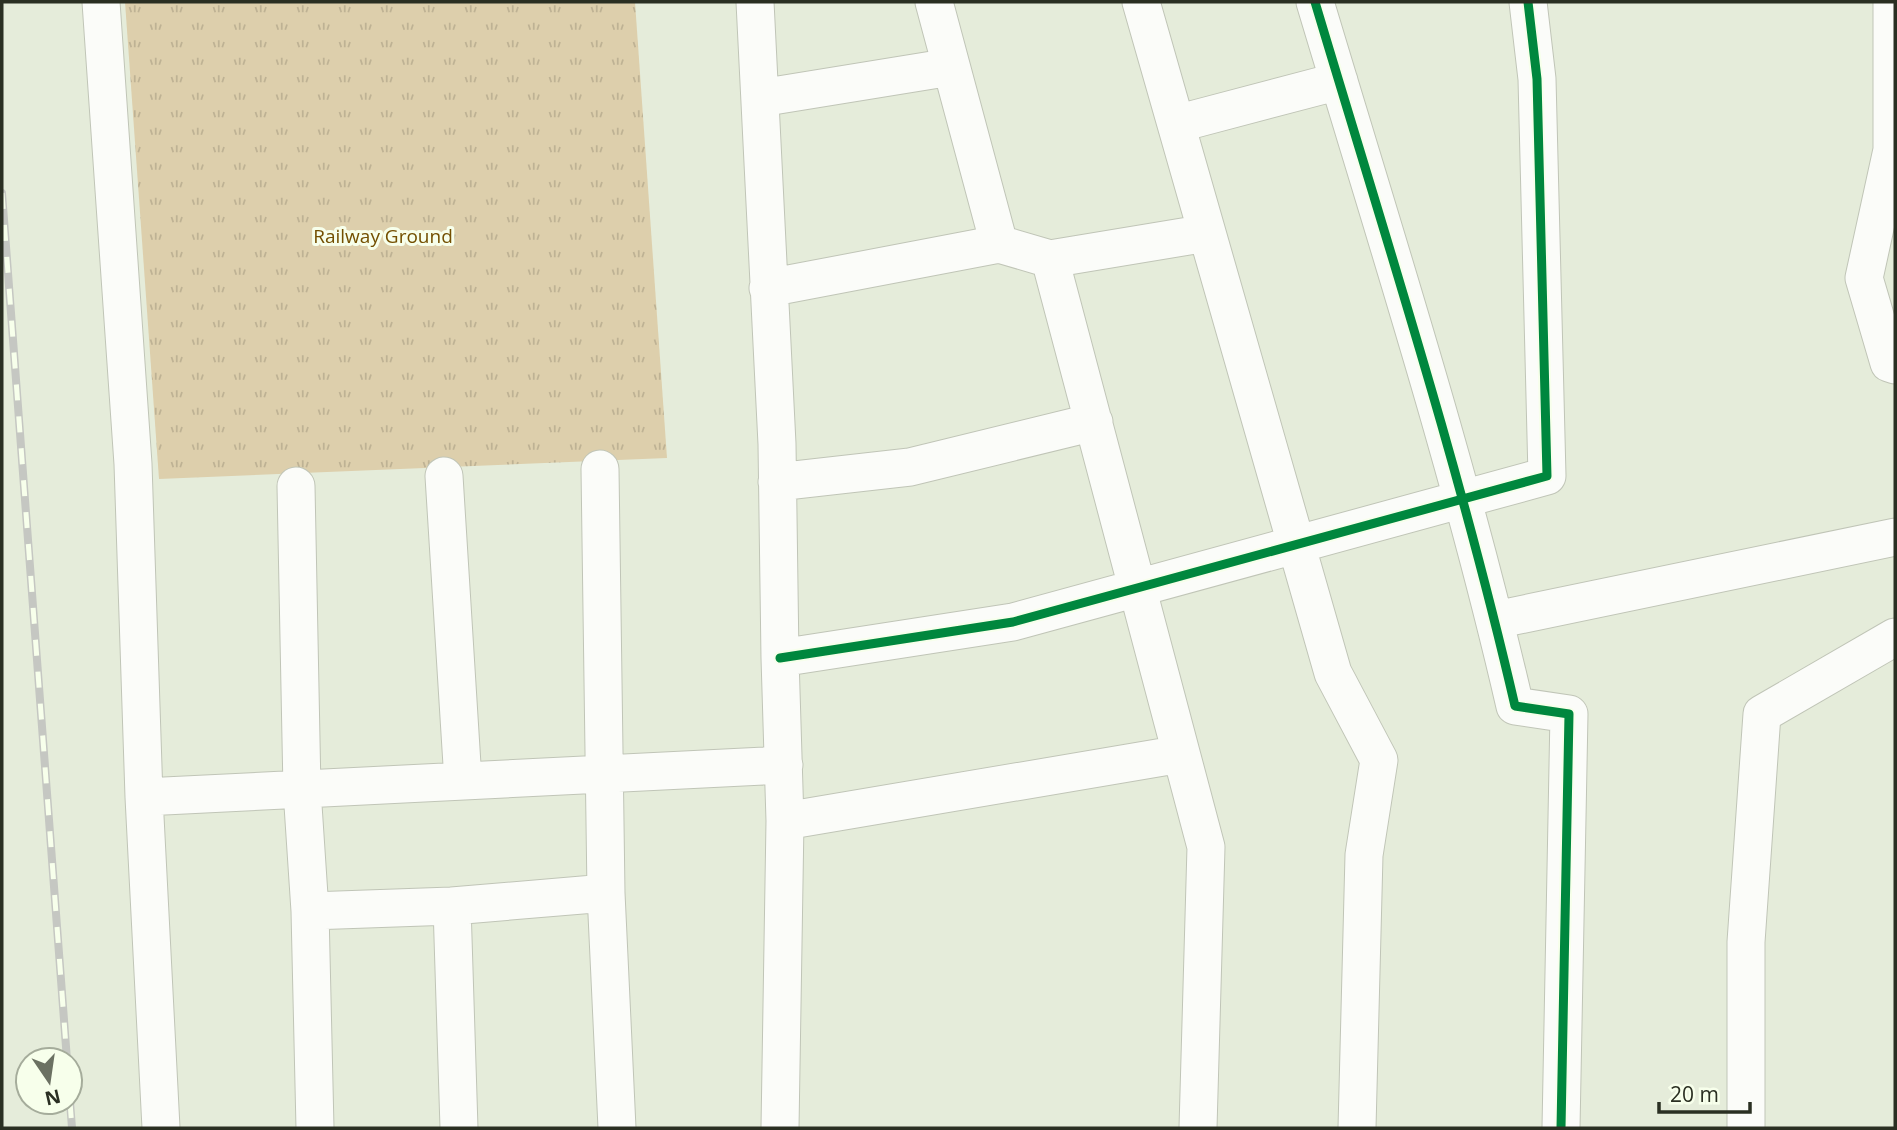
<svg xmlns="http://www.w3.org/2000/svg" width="1897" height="1130" font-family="'Open Sans',sans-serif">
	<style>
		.grass { fill: url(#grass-tufts) }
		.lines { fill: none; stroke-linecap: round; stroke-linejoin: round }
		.minor-casing { stroke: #c0c5b7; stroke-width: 39 }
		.minor { stroke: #fbfcf9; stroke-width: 37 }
		.rail-casing { stroke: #c5c7c2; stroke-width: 8 }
		.rail { stroke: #f7ffeb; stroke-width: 5; stroke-dasharray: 16; stroke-linecap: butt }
		.cycleway-casing { stroke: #f7ffeb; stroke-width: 13 }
		.cycleway { stroke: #00873e; stroke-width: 9 }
		.labels { text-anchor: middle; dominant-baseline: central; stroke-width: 6; stroke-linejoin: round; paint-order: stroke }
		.park-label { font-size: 19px; fill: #734f00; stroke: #f7ffeb }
	</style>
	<defs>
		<pattern id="grass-tufts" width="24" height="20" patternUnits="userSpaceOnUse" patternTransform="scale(1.75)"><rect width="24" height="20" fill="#ddcfac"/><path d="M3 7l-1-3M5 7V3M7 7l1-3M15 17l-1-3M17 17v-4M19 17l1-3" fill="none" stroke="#beb294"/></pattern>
	</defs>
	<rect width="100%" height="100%" fill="#e5ecda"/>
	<path class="grass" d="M125 2H635L667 458 159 479Z"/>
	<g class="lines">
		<defs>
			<path id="minor" d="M101 2 133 464 144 797 161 1128
				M755 2 777 444 780 658 785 821 780 1128
				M934 2 999 244 1050 259 1206 847 1198 1128
				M1141 2 1333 673 1379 760 1364 855 1357 1128
				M1315 2C1385 236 1460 468 1515 706L1569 714 1561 1128
				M1892 2V150L1895 151
				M760 98 951 67
				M1176 124 1339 81
				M1892 150 1864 278 1889 363 1895 365
				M1050 259 1207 233
				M768 288 999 244
				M600 469 606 893 617 1128
				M444 476 463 781
				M777 482 910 467 1094 422
				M296 486 302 790 310 911
				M1495 620 1895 537
				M780 658 1013 622 1547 476 1537 79 1528 2
				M144 797 784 765
				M785 821 1181 754
				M452 906 606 893
				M315 1128 310 911 452 906 459 1128
				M1746 1128V942L1762 714 1895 637"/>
		</defs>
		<use href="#minor" class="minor-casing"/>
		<use href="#minor" class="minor"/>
		<defs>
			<path id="rail" d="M2 193 67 1060
				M70 1102 72 1128"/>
		</defs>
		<use href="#rail" class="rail-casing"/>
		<use href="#rail" class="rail"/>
		<defs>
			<path id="cycleway" d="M1315 2C1385 236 1460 468 1515 706L1569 714 1561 1128
				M780 658 1013 622 1547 476 1537 79 1528 2"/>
		</defs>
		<use href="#cycleway" class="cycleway-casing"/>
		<use href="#cycleway" class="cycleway"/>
	</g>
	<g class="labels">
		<g class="park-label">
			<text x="383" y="236">Railway Ground</text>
		</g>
	</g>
	<rect width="1897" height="1130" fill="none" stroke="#2a2f22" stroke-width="7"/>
	<g transform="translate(49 1081) rotate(167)"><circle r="33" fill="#f7ffeb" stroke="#a5ac9b" stroke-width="2"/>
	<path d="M0-5L12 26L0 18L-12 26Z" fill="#6b7162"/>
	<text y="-10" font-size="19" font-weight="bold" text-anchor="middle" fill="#2a2f22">N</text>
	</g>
	<path d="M1659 1102v10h91v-10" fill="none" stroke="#2a2f22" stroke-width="3.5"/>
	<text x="1670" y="1102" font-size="21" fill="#2a2f22" stroke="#f7ffeb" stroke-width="5" paint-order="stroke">20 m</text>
</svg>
